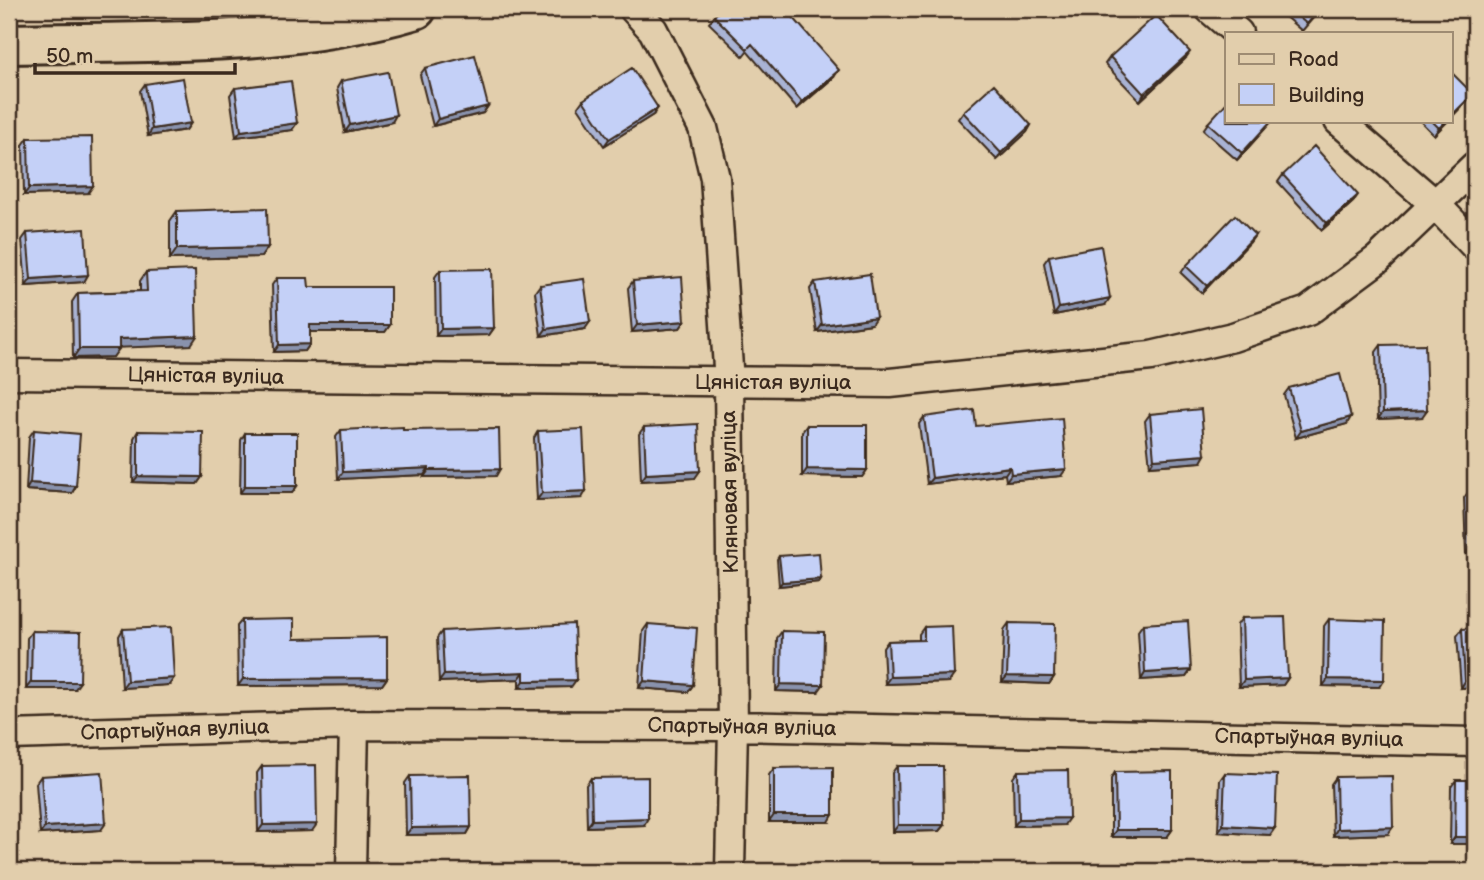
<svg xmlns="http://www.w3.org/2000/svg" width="1484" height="880" font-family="'Balsamiq Sans',sans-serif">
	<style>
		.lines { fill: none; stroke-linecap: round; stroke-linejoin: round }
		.street-casing { stroke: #3b2a1e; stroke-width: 33 }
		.secondary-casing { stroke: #3b2a1e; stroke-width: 44 }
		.street { stroke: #e2ceac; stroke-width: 28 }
		.secondary { stroke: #e2ceac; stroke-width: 38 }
		.wall { fill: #a9b3d4; stroke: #3b2a1e; stroke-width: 2 }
		.shaded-wall { fill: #8992ad; stroke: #3b2a1e; stroke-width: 2 }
		.building { fill: #c4d0f7; stroke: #3b2a1e; stroke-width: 2 }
		.labels { text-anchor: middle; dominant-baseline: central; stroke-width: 5; stroke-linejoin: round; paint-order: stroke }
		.street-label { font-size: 21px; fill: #3b2a1e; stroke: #e2ceac }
	</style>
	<rect width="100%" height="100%" fill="#e2ceac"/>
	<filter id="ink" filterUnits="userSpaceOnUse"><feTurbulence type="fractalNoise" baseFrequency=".0143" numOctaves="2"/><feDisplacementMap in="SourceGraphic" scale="14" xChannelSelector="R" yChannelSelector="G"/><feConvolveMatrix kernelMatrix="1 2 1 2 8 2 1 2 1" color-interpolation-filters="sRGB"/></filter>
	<g filter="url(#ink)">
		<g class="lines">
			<defs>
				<path id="street" d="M634 9 653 30 703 128 715 178 729 382 733 726 730 871
					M1210 9 1238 33
					M1339 121 1436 205 1475 246
					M9 374 890 383 1151 356 1233 337 1308 311 1378 259 1475 166
					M9 735 354 725 733 726 1475 742
					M351 871 354 725"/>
				<path id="secondary" d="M9 44C144 41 285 48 416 9"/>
			</defs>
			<use href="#street" class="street-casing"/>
			<use href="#secondary" class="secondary-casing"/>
			<use href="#street" class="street"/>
			<use href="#secondary" class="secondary"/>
		</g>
		<path class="wall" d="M1276 9H1321L1302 31Z
			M714 16 834 77 797 109 747 51 743 56 709 23Z
			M1110 57 1185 59 1140 101 1105 64Z
			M425 68 488 106 483 113 433 126 420 75Z
			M341 81 392 122 345 132 337 88Z
			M145 84 191 123 186 130 148 136 140 91Z
			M235 88 292 130 236 137 230 95Z
			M583 100 653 115 604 146 578 107Z
			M963 112 1031 125 1027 132 997 160 958 119Z
			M1227 121H1272L1237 160 1203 130 1208 123Z
			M1420 121H1448L1434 135Z
			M28 138 88 193 24 195 23 145Z
			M1283 175 1353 202 1322 230 1278 182Z
			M177 211 268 247 261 257 170 259V221Z
			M27 233 84 282 26 286 22 240Z
			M1255 235 1250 242 1202 293 1181 273 1186 266Z
			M1049 256 1105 305 1054 315 1044 263Z
			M440 270 494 328 489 335 436 336 435 277Z
			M146 272 191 345 119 347 113 357 73 358 72 302 78 293 140 291V281Z
			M277 278 309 287 390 325 385 332H310V344L305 351 274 352 272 285Z
			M633 281 685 321 680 328 632 332 628 288Z
			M815 282 871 324 817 332 810 289Z
			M540 285 585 329 541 336 535 292Z
			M1381 345 1422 417 1378 419 1376 352Z
			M1289 388 1347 424 1296 438 1284 395Z
			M1150 414 1201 462 1150 466 1145 421Z
			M924 417 976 426 1061 476 1006 481 1005 474 927 484 919 424Z
			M807 425 867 470 862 477 802 476V432Z
			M644 427 695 478 641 481 639 434Z
			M34 430 76 486 72 493 26 490 29 437Z
			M341 430H403L496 476 424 477V475L338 479 336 437Z
			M138 431 202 477 197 484 133 482 134 438Z
			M538 431 582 498 537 500 534 438Z
			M245 433 297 486 292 493H240L241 440Z
			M1469 491H1475V553L1466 554 1464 498Z
			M779 556 821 579 819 582 779 586 777 559Z
			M1242 618 1288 678 1283 685 1239 687 1237 625Z
			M1329 619 1379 687 1323 686 1324 626Z
			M242 620 294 639 387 678 382 685 238 686 237 626Z
			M1009 623 1054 677 1049 684 1002 682 1004 630Z
			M648 624 693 685 688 692 639 688 643 631Z
			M1143 624 1191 670 1186 677 1141 680 1138 631Z
			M924 627 949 682 885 684 883 648 888 641 919 640V634Z
			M123 629 169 685 122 688 119 636Z
			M1462 629 1475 687 1461 688 1457 636Z
			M32 631 75 689H26L27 638Z
			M442 631 571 687 519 688V679L439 682 437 638Z
			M782 631 818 692 776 691 777 638Z
			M262 766 312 831 258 832 257 773Z
			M897 766 944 825 939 831 893 832 892 773Z
			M774 768 829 822H769V775Z
			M1018 771 1064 825 1014 826 1013 778Z
			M1115 772 1172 830 1167 837H1111V779Z
			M1225 773 1270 835 1218 832 1220 780Z
			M41 776 101 830 40 834 36 783Z
			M410 776 471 827 467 834 406 835 405 783Z
			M1336 777 1388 834 1333 836 1331 784Z
			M591 778 644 825 587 827 586 785Z
			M1456 780H1475V844H1450L1451 787Z"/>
		<path class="shaded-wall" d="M1190 52 1185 59 1140 101 1144 94Z
			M839 70 834 77 797 109 802 102Z
			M1473 94 1468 100 1451 118V116Z
			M488 106 483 113 433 126 438 119Z
			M658 108 653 115 604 146 609 139Z
			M396 115 392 122 345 132 350 125Z
			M1271 121H1272L1237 160 1242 153Z
			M1446 121H1448L1434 135 1439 128Z
			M191 123 186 130 148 136 152 129Z
			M297 123 292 130 236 137 241 131Z
			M1031 125 1027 132 997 160 1001 153Z
			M93 186 88 193 24 195 29 188Z
			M1358 195 1353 202 1322 230 1327 223Z
			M1255 235 1250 242 1202 293 1207 286Z
			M268 247 261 257 170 259 177 249Z
			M88 275 84 282 26 286 31 279Z
			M1110 298 1105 305 1054 315 1059 308Z
			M876 317 871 324 817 332 822 325Z
			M685 321 680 328 632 332 637 325Z
			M590 322 585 329 541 336 546 329Z
			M310 325H390L385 332H305Z
			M494 328 489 335 436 336 441 329Z
			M197 336 191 345 113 348 119 339Z
			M310 344 305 351 274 352 279 345Z
			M79 349H119L113 357 73 358Z
			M1427 410 1422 417 1378 419 1383 412Z
			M1351 417 1347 424 1296 438 1301 431Z
			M1205 455 1201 462 1150 466 1154 459Z
			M1010 467 1005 474 927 484 932 478Z
			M429 468 424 475 338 479 343 472Z
			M500 469 496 476 424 477 429 470Z
			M807 469 867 470 862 477 802 476Z
			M1066 469 1061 476 1006 481 1011 474Z
			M700 471 695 478 641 481 646 474Z
			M138 476 202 477 197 484 133 482Z
			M30 483 76 486 72 493 26 490Z
			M245 486H297L292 493H240Z
			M586 491 582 498 537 500 542 493Z
			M1471 547H1475V553L1466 554Z
			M821 579 819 582 779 586 782 582Z
			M1191 670 1186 677 1141 680 1145 673Z
			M524 672 519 679 439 682 444 675Z
			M954 675 949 682 885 684 890 677Z
			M1007 676 1054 677 1049 684 1002 682Z
			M174 678 169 685 122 688 127 681Z
			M387 678 382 685 238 686 243 679Z
			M1288 678 1283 685 1239 687 1244 680Z
			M1328 679 1384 680 1379 687 1323 686Z
			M576 680 571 687 519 688 524 681Z
			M644 681 693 685 688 692 639 688Z
			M1465 681H1475V687L1461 688Z
			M31 682H80L75 689H26Z
			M781 684 823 685 818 692 776 691Z
			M774 815H833L829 822H769Z
			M648 818 644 825 587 827 592 820Z
			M1069 818 1064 825 1014 826 1019 819Z
			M106 823 101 830 40 834 45 827Z
			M317 824 312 831 258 832 263 825Z
			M898 825H944L939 831 893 832Z
			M1223 825 1275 828 1270 835 1218 832Z
			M471 827 467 834 406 835 411 828Z
			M1393 827 1388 834 1333 836 1337 829Z
			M1116 830H1172L1167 837H1111Z
			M1455 837H1475V844H1450Z"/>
		<path class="building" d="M721 9H786L839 70 802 102 752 44 747 49 714 16Z
			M1289 9H1320L1307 24Z
			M1156 15 1190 52 1144 94 1110 57Z
			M475 55 488 106 438 119 425 68Z
			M632 68 658 108 609 139 583 100Z
			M388 72 396 115 350 125 341 81Z
			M1451 72 1473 94 1451 116Z
			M183 78 191 123 152 129 145 84Z
			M291 81 297 123 241 131 235 88Z
			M994 84 1031 125 1001 153 963 112Z
			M1227 102V121H1271L1242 153 1208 123Z
			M1432 121H1446L1439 128Z
			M92 137 93 186 29 188 28 138Z
			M1314 146 1358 195 1327 223 1283 175Z
			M267 208 268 247 177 249V211Z
			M1235 215 1255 235 1207 286 1186 266Z
			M85 229 88 275 31 279 27 233Z
			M1101 246 1110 298 1059 308 1049 256Z
			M492 269 494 328 441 329 440 270Z
			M195 270 197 336 119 339V349H79L78 293 147 291 146 272Z
			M870 274 876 317 822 325 815 282Z
			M682 277 685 321 637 325 633 281Z
			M277 278H308L309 287H390V325H310V344L279 345Z
			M584 279 590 322 546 329 540 285Z
			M1425 344 1427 410 1383 412 1381 345Z
			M1340 374 1351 417 1301 431 1289 388Z
			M1201 409 1205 455 1154 459 1150 414Z
			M974 410 976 426 1062 418 1066 469 1011 474 1010 467 932 478 924 417Z
			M698 424 700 471 646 474 644 427Z
			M807 425H867V470L807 469Z
			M403 427V430L499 429 500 469 429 470V468L343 472 341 430Z
			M583 429 586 491 542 493 538 431Z
			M34 430 80 434 76 486 30 483Z
			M138 431 203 432 202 477 138 476Z
			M245 433H297V486H245Z
			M1469 491H1475V547H1471Z
			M819 553 821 579 782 582 779 556Z
			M1285 617 1288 678 1244 680 1242 618Z
			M294 619V639L387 637V678L243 679 242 620Z
			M1329 619 1385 621 1384 680 1328 679Z
			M1188 621 1191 670 1145 673 1143 624Z
			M1009 623 1055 624 1054 677 1007 676Z
			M574 624 576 680 524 681V672L444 675 442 631Z
			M648 624 697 628 693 685 644 681Z
			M952 626 954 675 890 677 888 641 924 640V627Z
			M171 627 174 678 127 681 123 629Z
			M1475 628V681H1465L1462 629Z
			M32 631 81 632 80 682H31Z
			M782 631 824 632 823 685 781 684Z
			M316 765 317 824 263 825 262 766Z
			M897 766H943L944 825H898Z
			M833 767V815H774V768Z
			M1068 770 1069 818 1019 819 1018 771Z
			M1172 771V830H1116L1115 772Z
			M102 772 106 823 45 827 41 776Z
			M1225 773 1277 775 1275 828 1223 825Z
			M470 775 471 827 411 828 410 776Z
			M1392 776 1393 827 1337 829 1336 777Z
			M648 777V818L592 820 591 778Z
			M1456 780H1475V837H1455Z"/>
	</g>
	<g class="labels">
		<g class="street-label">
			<text transform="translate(206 376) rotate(1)">Цяністая вуліца</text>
			<text x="773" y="382">Цяністая вуліца</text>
			<text transform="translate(730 492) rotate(-91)">Кляновая вуліца</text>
			<text transform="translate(742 727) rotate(1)">Спартыўная вуліца</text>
			<text transform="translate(175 730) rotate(-2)">Спартыўная вуліца</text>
			<text transform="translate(1309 738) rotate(1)">Спартыўная вуліца</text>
		</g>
	</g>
	<rect width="1484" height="880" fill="none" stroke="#e2ceac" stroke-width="35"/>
	<rect x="18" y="18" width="1449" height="845" fill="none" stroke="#3b2a1e" stroke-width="2.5" filter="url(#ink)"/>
	<rect x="1225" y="32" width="228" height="91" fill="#e2ceac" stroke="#9f8c73" stroke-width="2"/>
	<rect x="1239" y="54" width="35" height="10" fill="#e2ceac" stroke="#9f8c73" stroke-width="2"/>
	<text x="1288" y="66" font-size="21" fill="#3b2a1e">Road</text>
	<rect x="1239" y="84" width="35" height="21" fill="#c4d0f7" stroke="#9f8c73" stroke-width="2"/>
	<text x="1288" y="102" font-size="21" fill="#3b2a1e">Building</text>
	<path d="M35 63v10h200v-10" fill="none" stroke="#3b2a1e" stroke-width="3.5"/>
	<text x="46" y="63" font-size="21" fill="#3b2a1e" stroke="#e2ceac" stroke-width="5" paint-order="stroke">50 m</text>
</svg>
